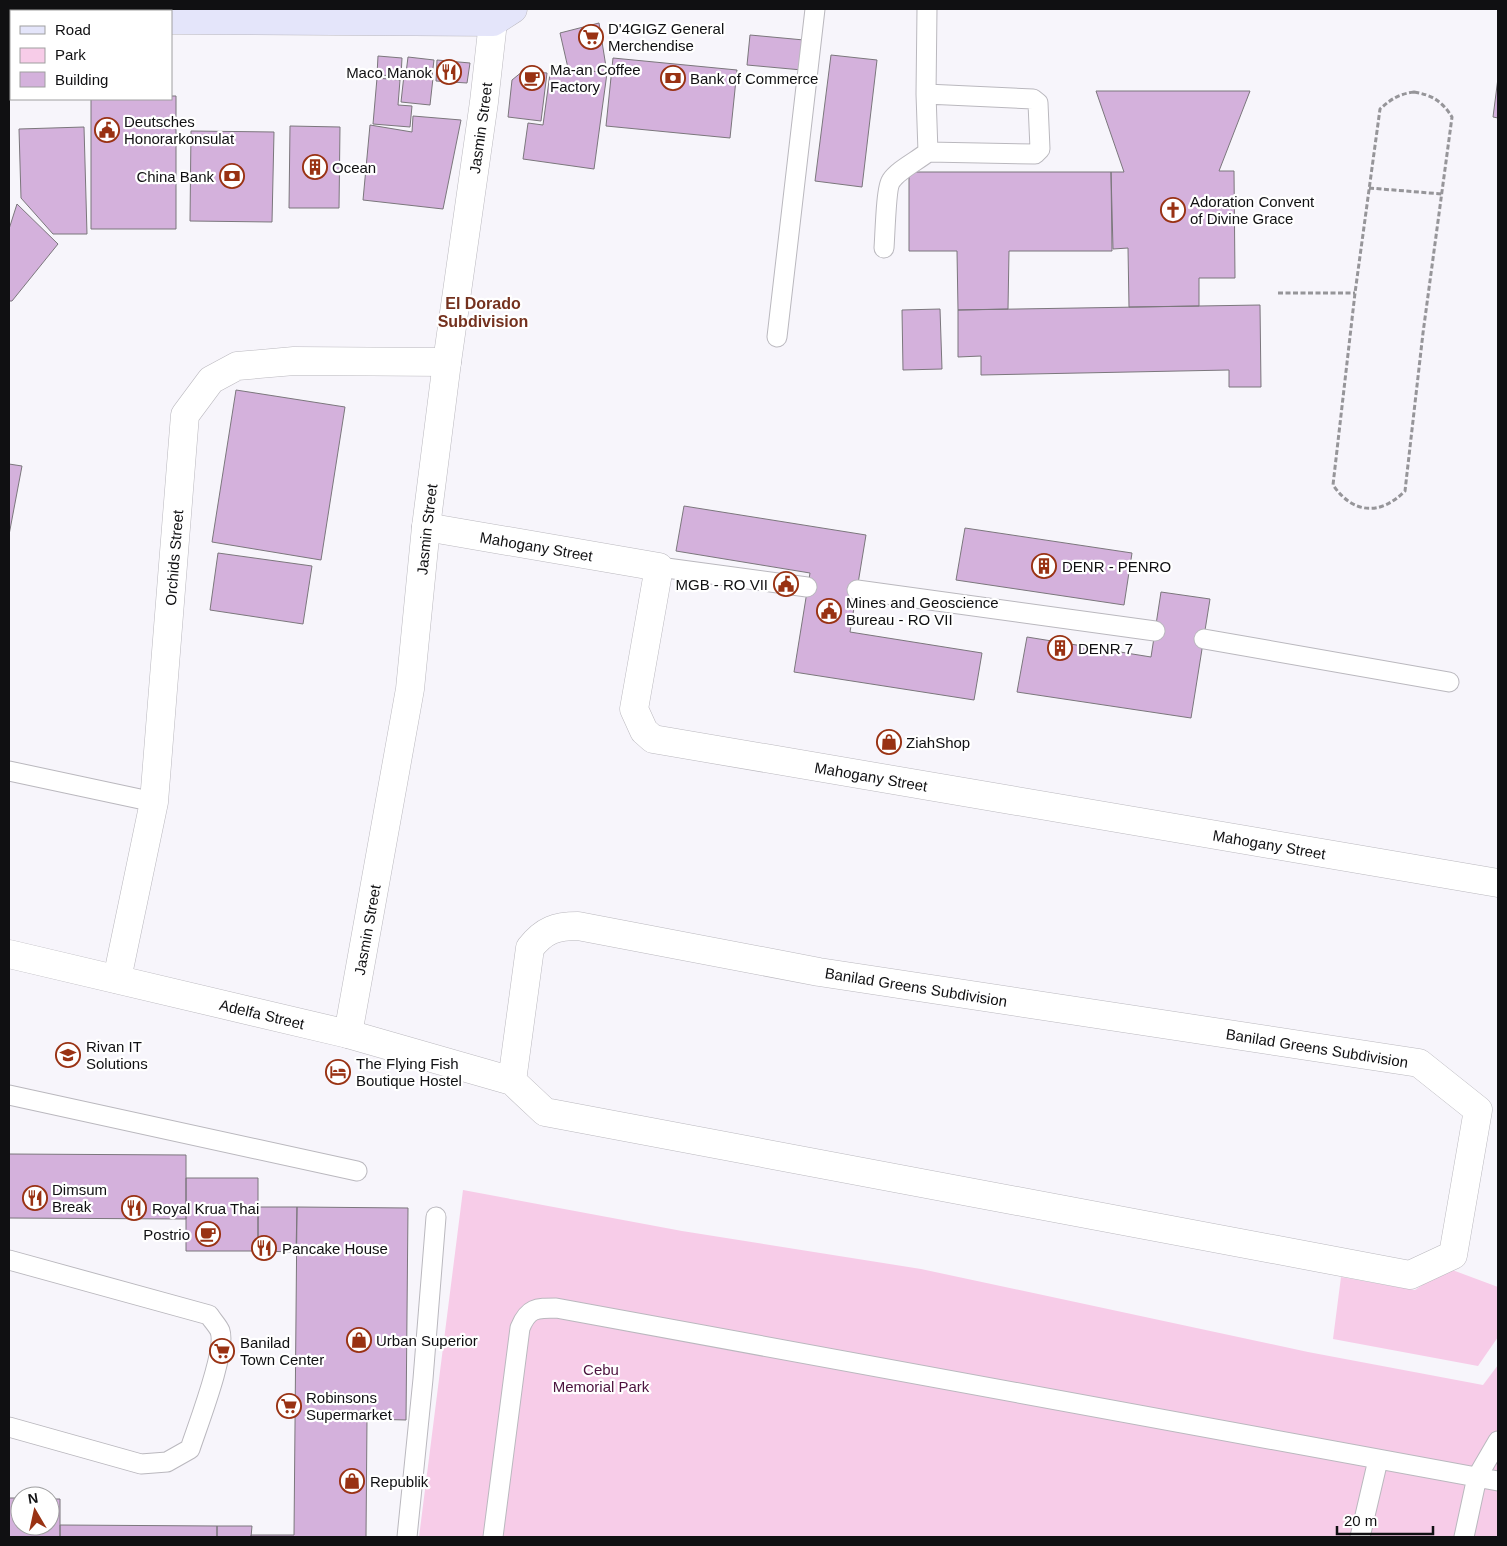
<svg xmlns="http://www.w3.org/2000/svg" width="1507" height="1546" font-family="Helvetica,sans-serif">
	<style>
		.green { fill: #f7cce8 }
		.building { fill: #d4b1dc; stroke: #7b777c }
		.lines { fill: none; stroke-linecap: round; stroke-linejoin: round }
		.service-casing { stroke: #bab8be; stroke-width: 21 }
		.minor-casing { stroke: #bab8be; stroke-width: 29 }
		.secondary-casing { stroke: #bab8be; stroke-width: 29 }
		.path { stroke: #969599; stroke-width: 3; stroke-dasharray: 5 2.5; stroke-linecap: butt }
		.service { stroke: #fff; stroke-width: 19 }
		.minor { stroke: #fff; stroke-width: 28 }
		.secondary { stroke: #e4e5fa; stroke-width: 28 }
		.labels { text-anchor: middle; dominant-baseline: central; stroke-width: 4.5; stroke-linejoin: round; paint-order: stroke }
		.poi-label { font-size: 15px; fill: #101012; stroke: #fff; text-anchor: start }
		.street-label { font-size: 15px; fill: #101012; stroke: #fff }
		.park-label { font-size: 15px; fill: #4c133e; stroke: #fff }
		.neighbourhood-label { font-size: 16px; font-weight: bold; fill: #74311e; stroke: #fff }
	</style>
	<rect width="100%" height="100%" fill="#f7f5fb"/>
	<path class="green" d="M463 1190 682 1231 921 1269 1308 1352 1483 1385 1498 1365V1537H419Z
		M1447 1268 1498 1287V1337L1478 1366 1333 1339 1341 1277 1415 1290Z"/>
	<path class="building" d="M599 23 607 73 568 68 560 33Z
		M750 35 804 40 802 70 747 65Z
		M831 55 877 60 862 187 815 181Z
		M378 56 402 58 401 76 377 75Z
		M408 57 434 60 432 76 406 73Z
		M613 58 737 70 730 138 606 126Z
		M437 60 470 63 467 83 436 81Z
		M551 66 607 73 594 169 523 159 528 123 543 125Z
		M523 71 547 73 541 121 508 117 512 80Z
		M404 75 433 78 430 105 401 102Z
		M377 78 400 80 398 105 412 106 410 127 373 124Z
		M1498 78V118L1493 117Z
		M1096 91H1250L1219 171H1234L1235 278H1199V306L1129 307 1128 248 1113 249 1111 172H1124Z
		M171 96H176V229H91V99H171Z
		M413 116 461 120 443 209 363 200 370 125 412 132Z
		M290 126 340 127 339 208H289Z
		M84 127 87 234H53L21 198 19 129Z
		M191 131 274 132 272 222 190 221Z
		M909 172H1111L1112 251H1009L1008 309 958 310 957 251H909Z
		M17 204 58 244 12 301H9V229Z
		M1260 305 1261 387H1229V370L981 375V356L958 357V310Z
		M940 309 942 369 903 370 902 310Z
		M236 390 345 407 321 560 212 542Z
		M9 464 22 466 9 535Z
		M684 506 866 535 850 632 982 653 974 700 794 672 810 573 676 551Z
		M965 528 1132 553 1124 605 956 580Z
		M218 553 312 566 303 624 210 610Z
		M1161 592 1210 599 1191 718 1017 692 1027 637 1151 657Z
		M9 1154 186 1155V1219L9 1218Z
		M186 1178H258V1251H186Z
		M258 1207H297L296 1252 258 1251Z
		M297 1207 408 1208 406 1420 367 1419 366 1537H251V1535H294Z
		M9 1498H20V1526H50V1499H60V1537H9Z
		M60 1525 217 1526V1537H60Z
		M217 1526H252L251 1537H217Z"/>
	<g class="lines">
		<defs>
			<path id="service" d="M927 9 926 94 1033 99 1038 103 1040 149 1035 154 928 152
				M884 248C885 236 886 188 891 181 898 170 917 161 928 152L926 94
				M777 337 815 9
				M659 567 807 587
				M857 590 1155 631
				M1204 639 1449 682
				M9 771 154 802
				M9 1095 357 1171
				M9 1260 209 1315C212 1320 218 1326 220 1331 227 1351 197 1427 190 1449L167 1462 141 1464 9 1427
				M407 1537 423 1379 436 1217
				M493 1537 520 1328C528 1308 536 1308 556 1308L1498 1481
				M1360 1537 1378 1460
				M1464 1537 1477 1477 1498 1441"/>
			<g id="minor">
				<path id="s1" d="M426 527 659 567 634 709 644 731 653 739 1498 883"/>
				<path id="s2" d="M9 954 348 1034 512 1081 545 1112 1410 1275 1453 1255 1478 1110 1419 1063 819 972 578 926C556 926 544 930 530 948L512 1081"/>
				<path id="s3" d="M117 979 154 802 185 415 211 380 237 366 294 361 447 362"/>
				<path id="s4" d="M348 1034 410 689 426 527 447 362 484 102 493 22"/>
			</g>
			<path id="secondary" d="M171 20 493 22 513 9
				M9 23H11"/>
		</defs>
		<use href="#service" class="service-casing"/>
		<use href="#minor" class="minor-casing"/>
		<use href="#secondary" class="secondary-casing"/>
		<path class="path" d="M1414 92C1432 95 1442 101 1452 117L1423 333 1405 491C1380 516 1353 514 1333 485L1355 293 1380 109C1391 99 1399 94 1414 92Z
			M1369 188 1442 194
			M1278 293H1355"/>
		<use href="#service" class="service"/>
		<use href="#minor" class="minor"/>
		<use href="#secondary" class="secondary"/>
	</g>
	<defs>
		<symbol id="supermarket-ring" viewBox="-11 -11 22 22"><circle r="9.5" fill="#fff" stroke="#993213" stroke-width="1.5"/><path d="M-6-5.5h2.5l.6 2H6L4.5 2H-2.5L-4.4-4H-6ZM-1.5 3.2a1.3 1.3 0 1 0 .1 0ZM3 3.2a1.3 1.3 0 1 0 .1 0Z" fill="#993213"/></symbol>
		<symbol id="restaurant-ring" viewBox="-11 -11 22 22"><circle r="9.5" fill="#fff" stroke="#993213" stroke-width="1.5"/><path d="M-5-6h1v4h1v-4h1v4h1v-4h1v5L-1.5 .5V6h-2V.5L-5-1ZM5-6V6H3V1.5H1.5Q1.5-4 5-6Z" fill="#993213"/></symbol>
		<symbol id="cafe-ring" viewBox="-11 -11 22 22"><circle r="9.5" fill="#fff" stroke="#993213" stroke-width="1.5"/><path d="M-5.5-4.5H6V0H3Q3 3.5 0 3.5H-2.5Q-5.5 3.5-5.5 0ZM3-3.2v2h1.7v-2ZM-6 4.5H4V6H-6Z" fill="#993213"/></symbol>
		<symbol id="bank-ring" viewBox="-11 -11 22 22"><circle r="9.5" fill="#fff" stroke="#993213" stroke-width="1.5"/><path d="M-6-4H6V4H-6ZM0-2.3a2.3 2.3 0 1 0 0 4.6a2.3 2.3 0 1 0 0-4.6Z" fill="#993213"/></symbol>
		<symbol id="civic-ring" viewBox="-11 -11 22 22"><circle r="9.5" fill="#fff" stroke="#993213" stroke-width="1.5"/><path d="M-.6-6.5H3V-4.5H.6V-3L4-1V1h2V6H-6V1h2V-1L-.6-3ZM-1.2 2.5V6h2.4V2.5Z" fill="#993213"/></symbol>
		<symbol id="building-ring" viewBox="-11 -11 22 22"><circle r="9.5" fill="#fff" stroke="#993213" stroke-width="1.5"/><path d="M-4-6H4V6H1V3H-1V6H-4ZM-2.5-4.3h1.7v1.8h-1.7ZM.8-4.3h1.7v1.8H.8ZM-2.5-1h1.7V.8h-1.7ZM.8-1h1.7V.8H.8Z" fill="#993213"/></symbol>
		<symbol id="church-ring" viewBox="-11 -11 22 22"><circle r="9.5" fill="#fff" stroke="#993213" stroke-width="1.5"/><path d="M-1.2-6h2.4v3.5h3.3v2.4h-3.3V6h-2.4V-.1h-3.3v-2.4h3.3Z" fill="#993213"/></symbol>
		<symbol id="shop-ring" viewBox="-11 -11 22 22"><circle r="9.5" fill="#fff" stroke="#993213" stroke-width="1.5"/><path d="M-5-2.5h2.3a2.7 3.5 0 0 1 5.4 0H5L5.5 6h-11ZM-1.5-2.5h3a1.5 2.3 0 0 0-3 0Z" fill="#993213"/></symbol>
		<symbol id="school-ring" viewBox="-11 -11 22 22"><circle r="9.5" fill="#fff" stroke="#993213" stroke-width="1.5"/><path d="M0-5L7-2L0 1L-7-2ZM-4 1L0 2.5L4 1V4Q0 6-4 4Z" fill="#993213"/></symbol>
		<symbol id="hotel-ring" viewBox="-11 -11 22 22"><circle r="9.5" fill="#fff" stroke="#993213" stroke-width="1.5"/><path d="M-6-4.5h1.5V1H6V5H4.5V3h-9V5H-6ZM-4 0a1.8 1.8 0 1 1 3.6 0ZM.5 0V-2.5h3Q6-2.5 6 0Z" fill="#993213"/></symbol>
	</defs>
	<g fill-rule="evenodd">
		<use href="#supermarket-ring" x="577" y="23" width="28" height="28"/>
		<use href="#restaurant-ring" x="435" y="58" width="28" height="28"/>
		<use href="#cafe-ring" x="518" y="64" width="28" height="28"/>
		<use href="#bank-ring" x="659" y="64" width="28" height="28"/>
		<use href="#civic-ring" x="93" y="116" width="28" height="28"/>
		<use href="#building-ring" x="301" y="153" width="28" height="28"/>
		<use href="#bank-ring" x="218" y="162" width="28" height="28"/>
		<use href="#church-ring" x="1159" y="196" width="28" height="28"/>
		<use href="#building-ring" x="1030" y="552" width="28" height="28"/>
		<use href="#civic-ring" x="772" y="570" width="28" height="28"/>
		<use href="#civic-ring" x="815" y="597" width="28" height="28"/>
		<use href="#building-ring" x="1046" y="634" width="28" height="28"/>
		<use href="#shop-ring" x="875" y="728" width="28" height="28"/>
		<use href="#school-ring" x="54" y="1041" width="28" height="28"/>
		<use href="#hotel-ring" x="324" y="1058" width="28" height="28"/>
		<use href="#restaurant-ring" x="21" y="1184" width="28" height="28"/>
		<use href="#restaurant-ring" x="120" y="1194" width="28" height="28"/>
		<use href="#cafe-ring" x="194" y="1220" width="28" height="28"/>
		<use href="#restaurant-ring" x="250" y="1234" width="28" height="28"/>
		<use href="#shop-ring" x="345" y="1326" width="28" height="28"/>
		<use href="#supermarket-ring" x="208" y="1337" width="28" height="28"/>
		<use href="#supermarket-ring" x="275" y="1392" width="28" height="28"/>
		<use href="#shop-ring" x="338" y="1467" width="28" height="28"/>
	</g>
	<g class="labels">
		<g class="poi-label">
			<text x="608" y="28">D'4GIGZ General<tspan x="608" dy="17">Merchendise</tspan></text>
			<text x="550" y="69">Ma-an Coffee<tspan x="550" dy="17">Factory</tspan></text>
			<text x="432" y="72" text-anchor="end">Maco Manok</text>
			<text x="690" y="78">Bank of Commerce</text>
			<text x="124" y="121">Deutsches<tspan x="124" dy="17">Honorarkonsulat</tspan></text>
			<text x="332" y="167">Ocean</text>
			<text x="214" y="176" text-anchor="end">China Bank</text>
			<text x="1190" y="201">Adoration Convent<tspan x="1190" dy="17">of Divine Grace</tspan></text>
			<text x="1062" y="566">DENR - PENRO</text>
			<text x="768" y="584" text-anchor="end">MGB - RO VII</text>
			<text x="846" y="602">Mines and Geoscience<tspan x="846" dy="17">Bureau - RO VII</tspan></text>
			<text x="1078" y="648">DENR 7</text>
			<text x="906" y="742">ZiahShop</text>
			<text x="86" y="1046">Rivan IT<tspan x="86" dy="17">Solutions</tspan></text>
			<text x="356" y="1063">The Flying Fish<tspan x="356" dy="17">Boutique Hostel</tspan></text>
			<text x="52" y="1189">Dimsum<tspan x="52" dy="17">Break</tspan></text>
			<text x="152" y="1208">Royal Krua Thai</text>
			<text x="190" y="1234" text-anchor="end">Postrio</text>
			<text x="282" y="1248">Pancake House</text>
			<text x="376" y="1340">Urban Superior</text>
			<text x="240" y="1342">Banilad<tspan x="240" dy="17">Town Center</tspan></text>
			<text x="306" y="1397">Robinsons<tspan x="306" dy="17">Supermarket</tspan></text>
			<text x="370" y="1481">Republik</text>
		</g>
		<g class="street-label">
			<text stroke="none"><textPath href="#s4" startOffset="916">Jasmin Street</textPath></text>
			<text stroke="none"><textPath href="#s4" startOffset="511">Jasmin Street</textPath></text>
			<text stroke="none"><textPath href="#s1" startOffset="112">Mahogany Street</textPath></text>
			<text stroke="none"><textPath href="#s3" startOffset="426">Orchids Street</textPath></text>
			<text stroke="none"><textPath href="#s1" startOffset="638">Mahogany Street</textPath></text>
			<text stroke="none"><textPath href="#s1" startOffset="1042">Mahogany Street</textPath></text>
			<text stroke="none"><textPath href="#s4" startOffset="106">Jasmin Street</textPath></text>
			<text transform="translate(916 987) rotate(9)">Banilad Greens Subdivision</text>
			<text stroke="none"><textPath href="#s2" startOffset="260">Adelfa Street</textPath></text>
			<text transform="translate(1317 1048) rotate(9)">Banilad Greens Subdivision</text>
		</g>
		<g class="park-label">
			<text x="601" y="1369">Cebu<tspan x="601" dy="17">Memorial Park</tspan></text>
		</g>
		<g class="neighbourhood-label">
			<text x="483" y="303">El Dorado<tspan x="483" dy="18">Subdivision</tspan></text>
		</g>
	</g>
	<rect width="1507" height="1546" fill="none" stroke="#101012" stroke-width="20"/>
	<rect x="10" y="10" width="162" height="90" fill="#ffffff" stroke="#9f9fa0"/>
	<rect x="20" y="26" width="25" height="8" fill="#e4e5fa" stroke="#9f9fa0"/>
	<text x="55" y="35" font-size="15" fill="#101012">Road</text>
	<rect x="20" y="48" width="25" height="15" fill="#f7cce8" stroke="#9f9fa0"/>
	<text x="55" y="60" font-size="15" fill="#101012">Park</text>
	<rect x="20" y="72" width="25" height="15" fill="#d4b1dc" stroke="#9f9fa0"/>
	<text x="55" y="85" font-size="15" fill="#101012">Building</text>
	<g transform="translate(35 1511) rotate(351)"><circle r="24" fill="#ffffff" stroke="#9f9fa0"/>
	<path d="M0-4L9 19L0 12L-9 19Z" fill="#993213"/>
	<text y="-8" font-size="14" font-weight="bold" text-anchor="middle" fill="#101012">N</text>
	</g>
	<path d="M1337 1526v8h96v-8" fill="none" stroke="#101012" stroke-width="2.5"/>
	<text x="1344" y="1526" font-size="15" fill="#101012" stroke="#ffffff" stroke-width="4" paint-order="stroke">20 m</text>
</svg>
